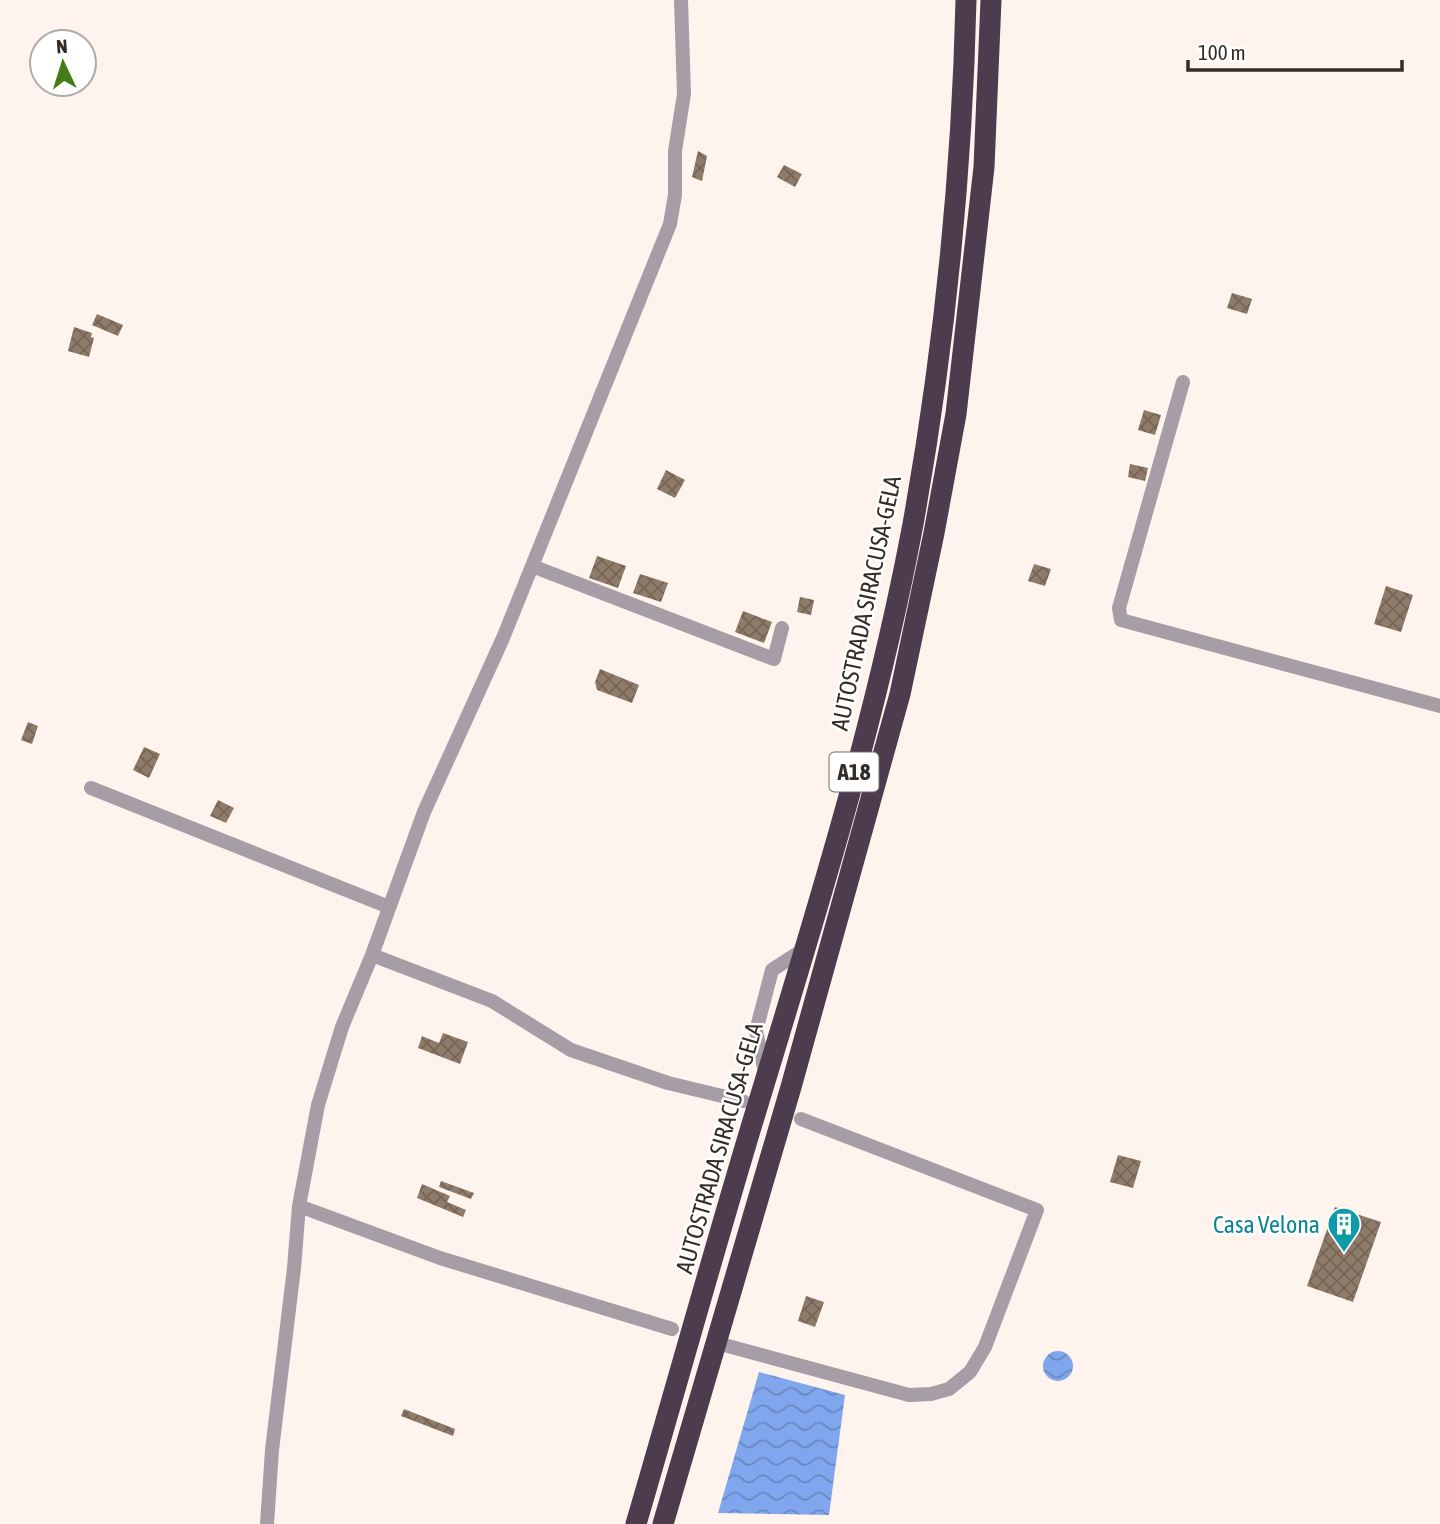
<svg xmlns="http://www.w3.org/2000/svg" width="1440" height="1524" font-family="'Asap Condensed',sans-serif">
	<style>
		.water { fill: url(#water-waves) }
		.building { fill: url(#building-cross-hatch) }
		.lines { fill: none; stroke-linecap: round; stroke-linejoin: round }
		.minor { stroke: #a69da6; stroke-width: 14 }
		.highway { stroke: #4c3c4d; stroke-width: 21 }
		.labels { text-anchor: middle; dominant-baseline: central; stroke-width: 5; stroke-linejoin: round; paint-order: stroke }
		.shield { fill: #fff; stroke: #726b66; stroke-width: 2 }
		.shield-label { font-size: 23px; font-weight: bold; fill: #352c25 }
		.street-label { font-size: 24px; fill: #352c25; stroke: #fff }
		.culture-label { font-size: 24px; fill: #0d838f; stroke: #fff; text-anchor: end }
	</style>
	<defs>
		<pattern id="water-waves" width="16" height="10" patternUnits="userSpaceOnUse" patternTransform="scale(1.75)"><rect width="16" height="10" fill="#80a7ed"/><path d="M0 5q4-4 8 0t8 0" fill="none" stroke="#6a88c0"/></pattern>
		<pattern id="building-cross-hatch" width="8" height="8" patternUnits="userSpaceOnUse" patternTransform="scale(1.75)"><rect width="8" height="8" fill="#8f7b69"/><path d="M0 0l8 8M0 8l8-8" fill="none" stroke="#766556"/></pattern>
	</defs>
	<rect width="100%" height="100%" fill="#fef4ed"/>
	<path class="water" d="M1043 1366a15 15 0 1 1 30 0a15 15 0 1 1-30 0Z
		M759 1372 845 1395 829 1515 718 1513Z"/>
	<path class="building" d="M698 151 707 156 702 181 692 177Z
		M784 165 802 174 795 187 777 177Z
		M1232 293 1252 299 1247 314 1227 308Z
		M97 314 123 325 118 336 92 325Z
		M74 327 92 333 91 337 94 338 89 357 68 351Z
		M1144 410 1161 415 1155 435 1138 430Z
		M1130 464 1148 468 1145 481 1128 477Z
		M666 470 685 480 675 498 657 489Z
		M597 556 626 566 618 588 589 578Z
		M1034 564 1051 569 1045 586 1028 581Z
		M640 574 668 583 661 602 633 593Z
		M1386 586 1413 595 1401 632 1374 624Z
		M800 597 814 600 811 615 797 612Z
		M743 611 772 622 764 643 735 632Z
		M600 669 639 685 632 703 597 690 595 682Z
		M28 722 38 726 32 744 21 740Z
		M144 747 160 754 149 778 133 770Z
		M218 800 234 808 226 823 210 816Z
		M443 1033 468 1042 460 1064 418 1048 422 1036 439 1043Z
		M1118 1155 1141 1161 1133 1188 1110 1182Z
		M441 1181 474 1193 471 1199 439 1187Z
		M422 1184 450 1196 447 1202 466 1210 463 1217 417 1198Z
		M1335 1207 1381 1222 1353 1302 1307 1286Z
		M806 1296 824 1302 815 1327 798 1321Z
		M404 1409 455 1429 453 1436 401 1416Z"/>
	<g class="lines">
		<path class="minor" d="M1183 382 1119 608 1121 620 1440 706
			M532 566 774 659 782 628
			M91 788 389 907
			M372 955 492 1001 571 1050 668 1083 743 1101
			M765 1072 756 1031 772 970 806 948
			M299 1206 440 1258 672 1329
			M728 1346 909 1395 931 1394 949 1389 970 1372 985 1347 1037 1210 801 1119
			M267 1524 272 1450 294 1268 299 1206 318 1105 342 1027 372 955 424 812 503 638 670 224 675 195V151L684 94 681 0"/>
		<path class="highway" d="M636 1524C675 1391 712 1257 752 1124 812 926 875 727 913 524 944 351 962 175 966 0
			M663 1524 791 1087 900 694 934 533 956 414 984 167 991 0"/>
	</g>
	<defs>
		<symbol id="building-pin" viewBox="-11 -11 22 30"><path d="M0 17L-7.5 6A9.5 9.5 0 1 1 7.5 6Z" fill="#0f9aa8" stroke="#fff"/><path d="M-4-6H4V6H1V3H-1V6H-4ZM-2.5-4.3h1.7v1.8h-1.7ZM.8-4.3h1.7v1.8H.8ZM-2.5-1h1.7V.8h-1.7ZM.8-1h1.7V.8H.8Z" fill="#fff"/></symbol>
	</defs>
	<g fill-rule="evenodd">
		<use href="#building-pin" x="1325" y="1205" width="38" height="52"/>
	</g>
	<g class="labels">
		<rect class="shield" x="829.5" y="752.5" width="49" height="39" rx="5"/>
		<g class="shield-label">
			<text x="854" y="772">A18</text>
		</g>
		<g class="street-label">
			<text transform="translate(866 603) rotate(-78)">AUTOSTRADA SIRACUSA-GELA</text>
			<text transform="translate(719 1148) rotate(-74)">AUTOSTRADA SIRACUSA-GELA</text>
		</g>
		<g class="culture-label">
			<text x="1320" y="1224">Casa Velona</text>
		</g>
	</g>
	<g transform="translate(63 63) rotate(356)"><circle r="33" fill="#ffffff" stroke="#aeaba8" stroke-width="2"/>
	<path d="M0-5L12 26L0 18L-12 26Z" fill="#427d18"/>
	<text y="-10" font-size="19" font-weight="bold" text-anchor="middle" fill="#352c25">N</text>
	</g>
	<path d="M1188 60v10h214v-10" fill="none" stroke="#352c25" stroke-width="3.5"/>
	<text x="1198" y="60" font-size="21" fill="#352c25" stroke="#ffffff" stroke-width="5" paint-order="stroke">100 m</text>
</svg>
